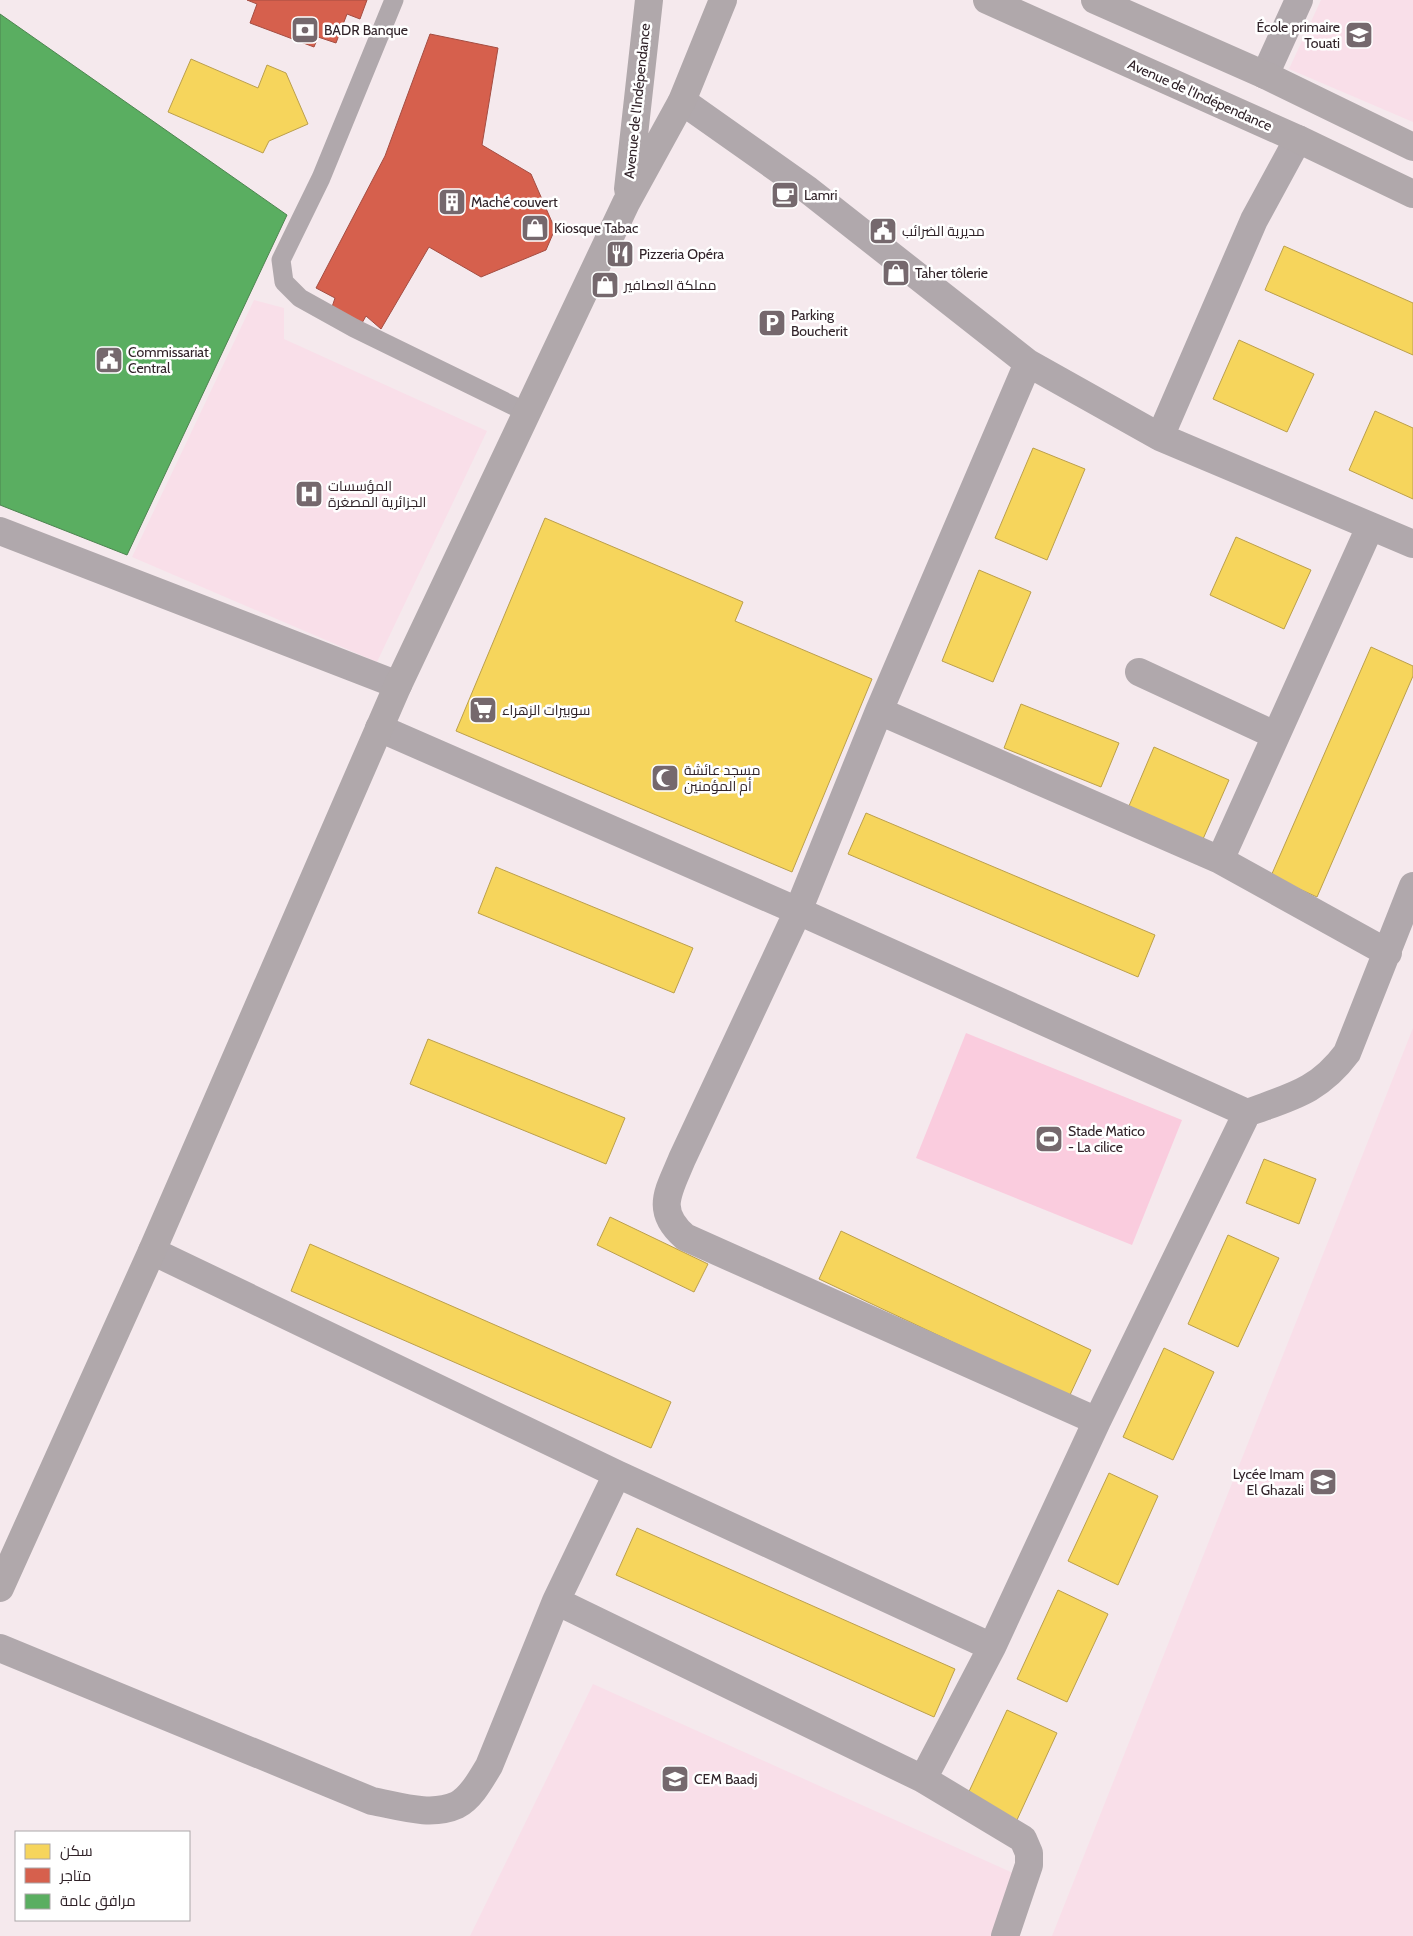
<svg xmlns="http://www.w3.org/2000/svg" width="1413" height="1936" font-family="Cabin,Cairo,sans-serif">
	<style>
		.built { fill: #f9dfe9 }
		.green { fill: #faccde }
		.homes { fill: #f6d55c; stroke: #bb9f4c }
		.shops { fill: #d6604d; stroke: #a44d42 }
		.public { fill: #5aae61; stroke: #4d8450 }
		.lines { fill: none; stroke-linecap: round; stroke-linejoin: round }
		.lane { stroke: #b0a8ac; stroke-width: 19 }
		.street { stroke: #b0a8ac; stroke-width: 28 }
		.secondary { stroke: #b0a8ab; stroke-width: 28 }
		.labels { text-anchor: middle; dominant-baseline: central; stroke-width: 5; stroke-linejoin: round; paint-order: stroke }
		.poi-label { font-size: 14px; fill: #302228; stroke: #fff; text-anchor: start }
		.street-label { font-size: 14px; fill: #302228; stroke: #fff }
	</style>
	<rect width="100%" height="100%" fill="#f5e9ed"/>
	<path class="built" d="M1321 0H1413V122L1289 69Z
		M254 300 284 308V339L487 431 377 662 132 557Z
		M1413 1028V1936H1052Z
		M593 1684 1013 1873 991 1936H470Z"/>
	<path class="green" d="M966 1033 1182 1120 1132 1245 916 1158Z"/>
	<path class="homes" d="M191 59 258 88 267 65 286 73 308 124 269 141 263 153 168 112Z
		M1284 246 1413 303V355L1265 290Z
		M1239 340 1314 374 1287 432 1213 399Z
		M1375 411 1413 428V499L1349 470Z
		M1033 448 1085 469 1047 560 995 538Z
		M545 518 743 602 735 621 872 679 792 872 456 731Z
		M1236 537 1311 570 1284 629 1210 595Z
		M979 570 1031 592 993 682 942 661Z
		M1371 647 1413 666V676L1317 897 1271 876Z
		M1021 704 1119 743 1101 787 1004 748Z
		M1154 747 1229 780 1203 839 1129 806Z
		M866 813 1155 935 1138 977 848 854Z
		M496 867 693 948 674 993 478 913Z
		M428 1039 625 1118 606 1164 410 1084Z
		M1264 1159 1316 1179 1299 1224 1246 1203Z
		M610 1217 708 1264 694 1292 597 1245Z
		M841 1231 1091 1350 1069 1397 819 1279Z
		M1228 1235 1279 1258 1238 1347 1188 1324Z
		M310 1244 671 1402 651 1448 291 1291Z
		M1164 1348 1214 1372 1173 1460 1123 1437Z
		M1109 1473 1158 1496 1118 1585 1068 1561Z
		M637 1528 955 1669 934 1717 616 1575Z
		M1058 1590 1108 1614 1067 1702 1017 1679Z
		M1007 1710 1057 1733 1016 1822 966 1798Z"/>
	<path class="shops" d="M247 0H367L360 19 347 14 336 43 318 37 314 47 250 23 257 4Z
		M430 34 498 48 482 145 531 174 555 229 546 250 481 277 429 247 381 329 366 316 362 323 332 307 335 298 316 288 385 156Z"/>
	<path class="public" d="M0 14 287 215 127 555 0 505Z"/>
	<g class="lines">
		<path class="lane" d="M394 0 321 178 281 260 284 282 300 298 354 328 526 412"/>
		<path class="street" d="M1265 75 1299 0
			M682 101 808 190 1028 363 1160 437 1413 544
			M1028 363 879 711 798 911 682 1159C669 1191 654 1210 685 1237L1097 1421
			M1160 437 1254 220 1298 139
			M0 531 398 685
			M1139 672 1275 735
			M879 711 1220 860 1388 953
			M379 728 798 911 1247 1113
			M1220 860 1370 527
			M152 1251 617 1474 992 1647
			M556 1601 923 1779 1023 1839 1029 1853V1865L1005 1936
			M0 1648 372 1801C399 1806 431 1817 457 1805 471 1798 481 1779 489 1766L556 1601 617 1474
			M923 1779 992 1647 1097 1421 1247 1113C1290 1097 1318 1092 1347 1053L1413 886"/>
		<path class="secondary" d="M987 0 1298 139 1413 194
			M1095 0 1265 75 1413 147
			M628 189 649 0
			M0 1588 152 1251 398 685 626 203 682 101 723 0"/>
	</g>
	<defs>
		<symbol id="bank-square" viewBox="-11 -11 22 22"><rect x="-9" y="-9" width="18" height="18" rx="4" fill="#75686d" stroke="#fff"/><path d="M-6-4H6V4H-6ZM0-2.3a2.3 2.3 0 1 0 0 4.6a2.3 2.3 0 1 0 0-4.6Z" fill="#fff"/></symbol>
		<symbol id="school-square" viewBox="-11 -11 22 22"><rect x="-9" y="-9" width="18" height="18" rx="4" fill="#75686d" stroke="#fff"/><path d="M0-5L7-2L0 1L-7-2ZM-4 1L0 2.5L4 1V4Q0 6-4 4Z" fill="#fff"/></symbol>
		<symbol id="cafe-square" viewBox="-11 -11 22 22"><rect x="-9" y="-9" width="18" height="18" rx="4" fill="#75686d" stroke="#fff"/><path d="M-5.5-4.5H6V0H3Q3 3.5 0 3.5H-2.5Q-5.5 3.5-5.5 0ZM3-3.2v2h1.7v-2ZM-6 4.5H4V6H-6Z" fill="#fff"/></symbol>
		<symbol id="building-square" viewBox="-11 -11 22 22"><rect x="-9" y="-9" width="18" height="18" rx="4" fill="#75686d" stroke="#fff"/><path d="M-4-6H4V6H1V3H-1V6H-4ZM-2.5-4.3h1.7v1.8h-1.7ZM.8-4.3h1.7v1.8H.8ZM-2.5-1h1.7V.8h-1.7ZM.8-1h1.7V.8H.8Z" fill="#fff"/></symbol>
		<symbol id="shop-square" viewBox="-11 -11 22 22"><rect x="-9" y="-9" width="18" height="18" rx="4" fill="#75686d" stroke="#fff"/><path d="M-5-2.5h2.3a2.7 3.5 0 0 1 5.4 0H5L5.5 6h-11ZM-1.5-2.5h3a1.5 2.3 0 0 0-3 0Z" fill="#fff"/></symbol>
		<symbol id="civic-square" viewBox="-11 -11 22 22"><rect x="-9" y="-9" width="18" height="18" rx="4" fill="#75686d" stroke="#fff"/><path d="M-.6-6.5H3V-4.5H.6V-3L4-1V1h2V6H-6V1h2V-1L-.6-3ZM-1.2 2.5V6h2.4V2.5Z" fill="#fff"/></symbol>
		<symbol id="restaurant-square" viewBox="-11 -11 22 22"><rect x="-9" y="-9" width="18" height="18" rx="4" fill="#75686d" stroke="#fff"/><path d="M-5-6h1v4h1v-4h1v4h1v-4h1v5L-1.5 .5V6h-2V.5L-5-1ZM5-6V6H3V1.5H1.5Q1.5-4 5-6Z" fill="#fff"/></symbol>
		<symbol id="parking-square" viewBox="-11 -11 22 22"><rect x="-9" y="-9" width="18" height="18" rx="4" fill="#75686d" stroke="#fff"/><path d="M-3.5-5.5H1a3.5 3.5 0 0 1 0 7H-1V5.5H-3.5ZM-1-3.4V-.6H.8a1.4 1.4 0 0 0 0-2.8Z" fill="#fff"/></symbol>
		<symbol id="hospital-square" viewBox="-11 -11 22 22"><rect x="-9" y="-9" width="18" height="18" rx="4" fill="#75686d" stroke="#fff"/><path d="M-5-5h3v3.5h4V-5h3V5h-3V1.5h-4V5h-3Z" fill="#fff"/></symbol>
		<symbol id="supermarket-square" viewBox="-11 -11 22 22"><rect x="-9" y="-9" width="18" height="18" rx="4" fill="#75686d" stroke="#fff"/><path d="M-6-5.5h2.5l.6 2H6L4.5 2H-2.5L-4.4-4H-6ZM-1.5 3.2a1.3 1.3 0 1 0 .1 0ZM3 3.2a1.3 1.3 0 1 0 .1 0Z" fill="#fff"/></symbol>
		<symbol id="mosque-square" viewBox="-11 -11 22 22"><rect x="-9" y="-9" width="18" height="18" rx="4" fill="#75686d" stroke="#fff"/><path d="M3.5-4.9A6 6 0 1 0 3.5 4.9A5 5 0 1 1 3.5-4.9Z" fill="#fff"/></symbol>
		<symbol id="stadium-square" viewBox="-11 -11 22 22"><rect x="-9" y="-9" width="18" height="18" rx="4" fill="#75686d" stroke="#fff"/><path d="M0-5a6.5 5 0 1 0 0 10a6.5 5 0 1 0 0-10ZM-3.5-1.8h7v3.6h-7Z" fill="#fff"/></symbol>
	</defs>
	<g fill-rule="evenodd">
		<use href="#bank-square" x="289" y="14" width="32" height="32"/>
		<use href="#school-square" x="1343" y="19" width="32" height="32"/>
		<use href="#cafe-square" x="769" y="179" width="32" height="32"/>
		<use href="#building-square" x="436" y="186" width="32" height="32"/>
		<use href="#shop-square" x="519" y="212" width="32" height="32"/>
		<use href="#civic-square" x="867" y="215" width="32" height="32"/>
		<use href="#restaurant-square" x="604" y="238" width="32" height="32"/>
		<use href="#shop-square" x="880" y="257" width="32" height="32"/>
		<use href="#shop-square" x="589" y="269" width="32" height="32"/>
		<use href="#parking-square" x="756" y="307" width="32" height="32"/>
		<use href="#civic-square" x="93" y="344" width="32" height="32"/>
		<use href="#hospital-square" x="293" y="478" width="32" height="32"/>
		<use href="#supermarket-square" x="467" y="694" width="32" height="32"/>
		<use href="#mosque-square" x="649" y="762" width="32" height="32"/>
		<use href="#stadium-square" x="1033" y="1123" width="32" height="32"/>
		<use href="#school-square" x="1307" y="1466" width="32" height="32"/>
		<use href="#school-square" x="659" y="1763" width="32" height="32"/>
	</g>
	<g class="labels">
		<g class="poi-label">
			<text x="1340" y="27" text-anchor="end">École primaire<tspan x="1340" dy="16">Touati</tspan></text>
			<text x="324" y="30">BADR Banque</text>
			<text x="804" y="195">Lamri</text>
			<text x="471" y="202">Maché couvert</text>
			<text x="554" y="228">Kiosque Tabac</text>
			<text x="902" y="231">مديرية الضرائب</text>
			<text x="639" y="254">Pizzeria Opéra</text>
			<text x="915" y="273">Taher tôlerie</text>
			<text x="624" y="285">مملكة العصافير</text>
			<text x="791" y="315">Parking<tspan x="791" dy="16">Boucherit</tspan></text>
			<text x="128" y="352">Commissariat<tspan x="128" dy="16">Central</tspan></text>
			<text x="328" y="486">المؤسسات<tspan x="328" dy="16">الجزائرية المصغرة</tspan></text>
			<text x="502" y="710">سوبيرات الزهراء</text>
			<text x="684" y="770">مسجد عائشة<tspan x="684" dy="16">أم المؤمنين</tspan></text>
			<text x="1068" y="1131">Stade Matico<tspan x="1068" dy="16">- La cilice</tspan></text>
			<text x="1304" y="1474" text-anchor="end">Lycée Imam<tspan x="1304" dy="16">El Ghazali</tspan></text>
			<text x="694" y="1779">CEM Baadj</text>
		</g>
		<g class="street-label">
			<text transform="translate(1200 95) rotate(24)">Avenue de l'Indépendance</text>
			<text transform="translate(637 101) rotate(-84)">Avenue de l'Indépendance</text>
		</g>
	</g>
	<rect x="15" y="1831" width="175" height="90" fill="#ffffff" stroke="#aca7a9"/>
	<rect x="25" y="1844" width="25" height="15" fill="#f6d55c" stroke="#aca7a9"/>
	<text x="60" y="1856" font-size="15" fill="#302228">سكن</text>
	<rect x="25" y="1868" width="25" height="15" fill="#d6604d" stroke="#aca7a9"/>
	<text x="60" y="1881" font-size="15" fill="#302228">متاجر</text>
	<rect x="25" y="1894" width="25" height="15" fill="#5aae61" stroke="#aca7a9"/>
	<text x="60" y="1906" font-size="15" fill="#302228">مرافق عامة</text>
</svg>
